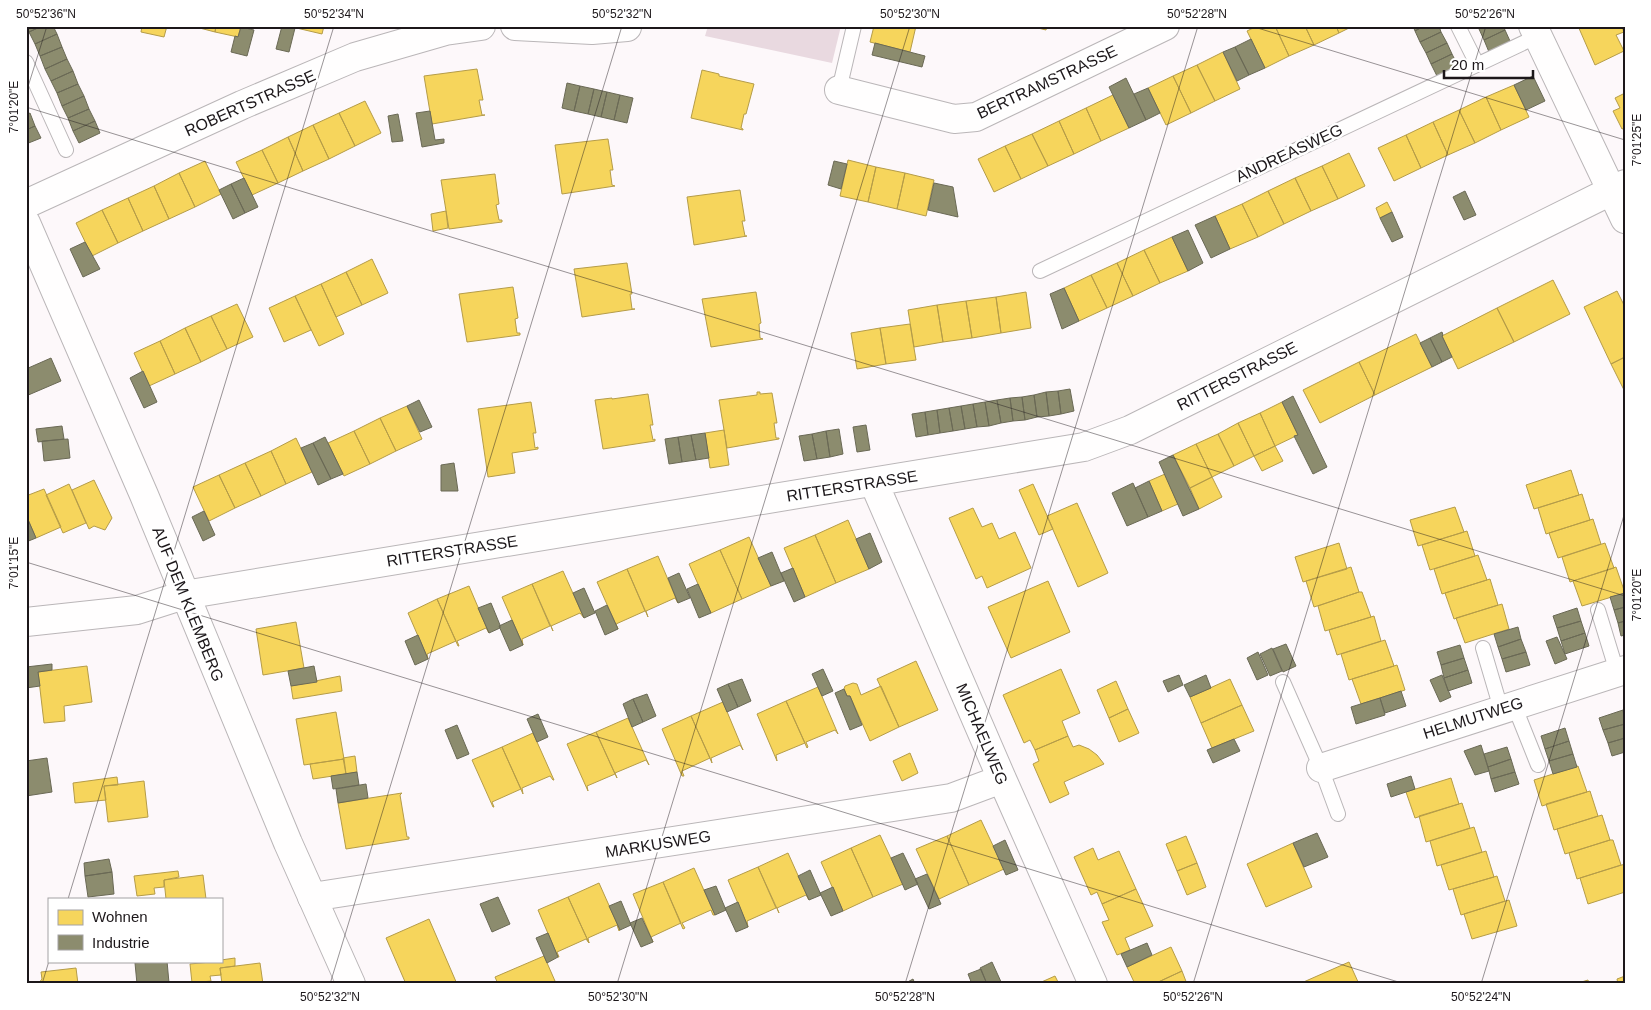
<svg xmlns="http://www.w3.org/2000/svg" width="1651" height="1010" font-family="Arial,sans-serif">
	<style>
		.green { fill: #e9d9e0 }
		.homes { fill: #f6d55c; stroke: #b59c48 }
		.industry { fill: #8c8c6e; stroke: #6a6955 }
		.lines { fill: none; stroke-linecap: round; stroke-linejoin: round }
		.lane-casing { stroke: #bab6b8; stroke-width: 16 }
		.street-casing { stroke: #bab6b8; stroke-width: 30 }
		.secondary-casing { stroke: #bab6b8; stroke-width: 30 }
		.lane { stroke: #fffefe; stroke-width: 14 }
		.street { stroke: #fffefe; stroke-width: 28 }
		.secondary { stroke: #fffefe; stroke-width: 28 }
		.ticks { fill: none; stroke: #1c171a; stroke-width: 1; stroke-opacity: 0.45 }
		.labels { text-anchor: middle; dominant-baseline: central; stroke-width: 5; stroke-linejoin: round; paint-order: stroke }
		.street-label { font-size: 16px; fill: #1c171a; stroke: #fff }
		.neatline { fill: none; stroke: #1c171a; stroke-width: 2 }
		.ticks-label { font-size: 12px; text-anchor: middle; fill: #1c171a }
	</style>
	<rect width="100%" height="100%" fill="#fdf8fa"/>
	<path class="green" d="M708 26H841L832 63 705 36Z"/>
	<path class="homes" d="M142 26H167L164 37 141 32Z
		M192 26H216L215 32Z
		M216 26H241L238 37 215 32Z
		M288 26H324L322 34Z
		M874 26H916L910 52 870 42Z
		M1030 26H1047L1046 30Z
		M1257 26H1275L1289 56 1265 68 1247 31Z
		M1275 26H1305L1314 45 1289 56Z
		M1305 26H1336L1339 33 1314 45Z
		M1336 26H1353L1339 33Z
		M1578 26H1621L1624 32 1616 35 1624 51 1595 65Z
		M1223 52 1240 89 1215 101 1197 65Z
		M1197 65 1215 101 1191 113 1173 76Z
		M477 69 483 100H479L482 115H485L432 124 424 76Z
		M702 70 719 74V76L754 84 746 114H744L741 128 743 129V130L691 118Z
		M1173 76 1191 113 1166 125 1148 88Z
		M1514 85 1529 117 1501 130 1486 97Z
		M1625 93V128L1622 129 1613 111 1620 108 1615 98Z
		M1113 95 1129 128 1101 141 1086 108Z
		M1486 97 1501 130 1475 143 1459 110Z
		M365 101 381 133 355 146 339 113Z
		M1086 108 1101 141 1074 154 1059 121Z
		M1459 110 1475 143 1448 155 1433 122Z
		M339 113 355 146 329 159 313 125Z
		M1059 121 1074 154 1048 166 1032 134Z
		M1433 122 1448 155 1421 168 1406 135Z
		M313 125 329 159 303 171 288 137Z
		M1032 134 1048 166 1021 179 1005 146Z
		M1406 135 1421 168 1394 181 1378 148Z
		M288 137 303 171 278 183 262 150Z
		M608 139 613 170H610L612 185 615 186 562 194 555 145Z
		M1005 146 1021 179 994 192 978 159Z
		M262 150 278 183 252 195 236 162Z
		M1349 153 1365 186 1338 199 1322 166Z
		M848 160 876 167 868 202 840 196Z
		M205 161 221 194 195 207 179 173Z
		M1322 166 1338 199 1311 211 1295 178Z
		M876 167 905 173 897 209 868 202Z
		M179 173 195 207 169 219 154 186Z
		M905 173 934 180 926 216 897 209Z
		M495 174 499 204 496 205 499 220H502V222L449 229 441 180Z
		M1295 178 1311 211 1284 224 1268 191Z
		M154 186 169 219 143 231 128 198Z
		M740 190 745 221H742L745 236H747L694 245 687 197Z
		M1268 191 1284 224 1258 237 1242 204Z
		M128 198 143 231 118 243 102 210Z
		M1387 202 1392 212 1380 218 1376 208Z
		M1242 204 1258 237 1230 249 1215 216Z
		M102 210 118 243 92 256 76 223Z
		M446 211 448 228 433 231 431 214Z
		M1172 237 1188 271 1160 283 1144 250Z
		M1144 250 1160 283 1133 296 1117 263Z
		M372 259 388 293 362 305 346 272Z
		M627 263 632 294H630L632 309H635L582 317 574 269Z
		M1117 263 1133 296 1107 308 1091 275Z
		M346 272 362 305 336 317 321 284Z
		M1091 275 1107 308 1079 321 1064 288Z
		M1553 280 1570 314 1514 342 1497 308Z
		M321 284 344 334 319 346 295 296Z
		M513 287 518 318 515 319 517 333H520V335L467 342 459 294Z
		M1617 291 1625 307V357L1611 364 1584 307Z
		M756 292 761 323 759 324 760 338 763 339 711 347 702 299Z
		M1026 292 1031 328 1001 333 996 297Z
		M295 296 311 330 284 342 269 308Z
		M996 297 1001 333 972 338 966 301Z
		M966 301 972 338 943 342 937 305Z
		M237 304 253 337 227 349 211 316Z
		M937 305 943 342 914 347 908 310Z
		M1497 308 1514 342 1458 369 1442 336Z
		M211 316 227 349 201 362 185 328Z
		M910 324 916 360 886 364 880 328Z
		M185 328 201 362 175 374 160 341Z
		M880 328 886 364 857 369 851 333Z
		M1416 334 1432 367 1375 395 1359 362Z
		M160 341 175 374 149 386 134 353Z
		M1625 357V392L1611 364Z
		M1359 362 1375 395 1320 423 1303 390Z
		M757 392H760V394L772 393 777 423H774L776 438H779V439L727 448 719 400 757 395Z
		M648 394 653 425H650L653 440 655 439V441L603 449 595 400 612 398V399Z
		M531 402 536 433H533L535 448 538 447V449L512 453 515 473 488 477 478 409Z
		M1282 402 1298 435 1275 446 1260 413Z
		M407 406 422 439 396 451 380 418Z
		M1260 413 1275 446 1254 456 1238 423Z
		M380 418 396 451 370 464 354 431Z
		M1238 423 1254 456 1234 466 1218 434Z
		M724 430 729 465 710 468 705 433Z
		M354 431 370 464 344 476 328 443Z
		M1218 434 1234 466 1212 477 1196 444Z
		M296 438 312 472 286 484 271 451Z
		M1196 444 1212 477 1190 488 1173 455Z
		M1275 446 1283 461 1262 471 1254 456Z
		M271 451 286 484 261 496 245 463Z
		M245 463 261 496 235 508 219 475Z
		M1571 470 1579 495 1534 509 1526 485Z
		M1165 474 1178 504 1162 511 1149 481Z
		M219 475 235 508 209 521 193 487Z
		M1212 477 1222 497 1199 509 1190 488Z
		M94 480 112 518 105 530 94 526 89 529 72 490Z
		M69 484 86 523 63 533 46 495Z
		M1033 484 1053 529 1039 535 1019 490Z
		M44 489 61 527 36 538 26 515V496Z
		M1582 494 1590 520 1546 534 1538 508Z
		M1077 503 1108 573 1078 587 1047 516Z
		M1455 507 1464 532 1418 546 1410 520Z
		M973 508 982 527 992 523 999 539 1015 532 1031 568 987 588 982 576 976 579 949 518Z
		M1593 519 1601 544 1558 558 1549 533Z
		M848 520 869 569 836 583 815 535Z
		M1467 531 1475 556 1430 570 1422 545Z
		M815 535 836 583 805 597 784 548Z
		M749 537 771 586 742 599 720 550Z
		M1339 543 1347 569 1303 582 1295 557Z
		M1605 543 1614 568 1570 582 1562 557Z
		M720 550 742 599 711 613 689 564Z
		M1478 555 1487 580 1442 594 1434 569Z
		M658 556 678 603 675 598 646 611 648 617 627 569Z
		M1351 567 1359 592 1314 607 1306 581Z
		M1616 567 1625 593 1582 606 1573 581Z
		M627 569 645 611 616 624 618 629 597 582Z
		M563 571 584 618 580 613 551 626 553 631 532 584Z
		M1490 579 1498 605 1454 619 1445 593Z
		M1048 581 1070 632 1011 658 988 607Z
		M532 584 550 626 522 639 523 645 502 597Z
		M469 586 489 633 486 628 457 641 459 646H458L437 599Z
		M1359 592H1362L1371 617 1325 631 1318 606Z
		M437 599 456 641 427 654 428 659 408 613Z
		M1502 604 1509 629 1465 643 1456 618Z
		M1374 616 1381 641 1337 655 1329 630Z
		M296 622 304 668 263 675 256 629Z
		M1385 640 1394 666 1349 680 1341 654Z
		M916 661 938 710 899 727 877 679Z
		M1397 665 1405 690 1361 704 1352 679Z
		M87 666 92 702 64 706 65 721 44 723 38 672Z
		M1061 669 1080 713 1062 721 1068 736 1035 750 1030 740 1024 743 1003 695Z
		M340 676 342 691 293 699 291 686Z
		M1230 679 1242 705 1201 723 1190 697Z
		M1116 681 1128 709 1109 718 1097 690Z
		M853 683 857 684 861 695 881 686 899 727 870 741 850 696H847L844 689 845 686Z
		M818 687 838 734 835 730 806 742 808 747 807 748 786 701Z
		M786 701 805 743 776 755 777 761 757 714Z
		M723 702 743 750 740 745 711 758 712 763 691 716Z
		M1242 705 1254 731 1212 748 1201 723Z
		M1128 709 1139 733 1119 742 1109 718Z
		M336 712 344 759 304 765 296 719Z
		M691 716 710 758 682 771 684 776H682L662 729Z
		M628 718 649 765 646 760 615 773 617 778 596 732Z
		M596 732 615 774 587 786 588 791 567 744Z
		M533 733 554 780H553L550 776 522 788 523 794 502 747Z
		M1068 736 1073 747 1079 745 1089 749 1097 755 1104 764 1064 782 1069 794 1050 803 1033 764 1039 761 1035 750Z
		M502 747 521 789 492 802 494 807H493L472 760Z
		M910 753 918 773 902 781 893 761Z
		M355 756 357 772 346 774 343 758Z
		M344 759 346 774 313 779 310 764Z
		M1578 766 1587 792 1542 806 1534 780Z
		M117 777 118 785 104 786 106 800 75 803 73 783Z
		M1451 778 1459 804 1415 818 1406 792Z
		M144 781 148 817 108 822 104 786Z
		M1590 791 1598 816 1554 830 1546 804Z
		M402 793 400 795 407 837H409V839L346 849 338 803Z
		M1462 803 1470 828 1426 842 1419 816Z
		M1602 815 1610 840 1565 854 1557 829Z
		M981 820 1004 869 969 885 947 836Z
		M1474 827 1482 852 1437 866 1430 841Z
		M880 835 903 884 873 897 851 848Z
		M947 836 969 885 939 899 916 849Z
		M1186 836 1197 863 1177 871 1166 844Z
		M1610 840H1613L1621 865 1577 879 1569 853Z
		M1293 843 1312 887 1266 907 1247 864Z
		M851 848 873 897 843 911 821 862Z
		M1093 848 1098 860 1119 851 1136 889 1102 904 1097 892 1091 895 1074 857Z
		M1486 851 1494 877 1449 890 1441 865Z
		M788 853 809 900 806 895 777 908 779 913 758 867Z
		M1197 863 1206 887 1187 895 1177 871Z
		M1625 864V892L1588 904 1580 878Z
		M758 867 776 908 747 921 748 927 728 880Z
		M694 868 715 915H713L711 910 682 923 685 928 683 929 663 882Z
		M178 871 179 877 164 880V887L154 888 155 894 137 896 134 876Z
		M203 875 206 899H166L164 880Z
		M1497 876 1505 901 1461 915 1453 889Z
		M663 882 681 923 651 937 653 942 633 894Z
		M599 883 620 930 619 931 617 925 588 938 589 943 568 897Z
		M1136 889 1153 926 1125 938 1130 950 1117 955 1102 922 1109 920 1102 904Z
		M568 897 589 943 586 939 557 952 559 957H558L538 910Z
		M1509 900 1517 926 1472 939 1464 914Z
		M429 919 457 984H406L386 938Z
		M1171 947 1182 971 1154 984H1135L1127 967Z
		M544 956 555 981 548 984H498L495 977Z
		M235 958V966L220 968 221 975 210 976 211 981 192 983 190 964 221 961V960Z
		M1349 962 1359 984H1299Z
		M260 963 263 984H222L220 968Z
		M76 968 78 984H38L42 979 41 972Z
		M1182 971 1187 984H1154Z
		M1055 976 1059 984H1037Z
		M1625 976V984H1618L1617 979Z
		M1588 980 1589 984H1575Z"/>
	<path class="industry" d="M27 26H42L29 32Z
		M42 26H53L57 34 35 44 29 32Z
		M282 26 295 28 289 52 276 49Z
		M1413 26H1424L1415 31Z
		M1424 26H1439L1441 32 1420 42 1415 31Z
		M1484 26H1503L1505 30 1484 40 1479 29Z
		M241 27 254 30 247 56 231 52 235 36 238 37Z
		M1505 30 1510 41 1489 52 1484 40Z
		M1441 32 1447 43 1426 53 1420 42Z
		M57 34 62 47 40 56 35 44Z
		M1251 39 1265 68 1249 75 1235 47Z
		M875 43 925 56 922 67 872 55Z
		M1447 43 1452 54 1431 64 1426 53Z
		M62 47 67 59 45 69 40 56Z
		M1235 47 1249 75 1237 81 1223 52Z
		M1452 54 1458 66 1437 76 1431 64Z
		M67 59 73 71 51 81 45 69Z
		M73 71 78 84 57 93 51 81Z
		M1533 76 1545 101 1526 110 1514 85Z
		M1126 78 1146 120 1129 128 1109 87Z
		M567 83 580 86 574 111 562 108Z
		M78 84 84 96 62 106 57 93Z
		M580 86 594 89 588 114 574 111Z
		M1148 88 1160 113 1146 120 1134 94Z
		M594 89 607 92 601 117 588 114Z
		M607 92 620 95 614 120 601 117Z
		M620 95 633 98 627 123 614 120Z
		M84 96 89 109 68 118 62 106Z
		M89 109 95 121 73 131 68 118Z
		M430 111 435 140 444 139V143L422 147 416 113Z
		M30 113 35 126 26 130V115Z
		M398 114 403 141 392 142 388 116Z
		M95 121 100 133 79 143 73 131Z
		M35 126 41 138 26 144V130Z
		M834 161 847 164 841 189 828 185Z
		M244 178 258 207 245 213 231 184Z
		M934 183 953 187 958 217 928 210Z
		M231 184 245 213 233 219 219 190Z
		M1465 191 1476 215 1464 220 1453 197Z
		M1392 212 1403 237 1392 242 1380 218Z
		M1215 216 1230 249 1211 258 1195 225Z
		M1188 230 1203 263 1188 271 1172 237Z
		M85 242 100 269 83 277 70 249Z
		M1064 288 1079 321 1062 329 1050 294Z
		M1442 332 1443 335 1442 336 1452 357 1442 362 1430 338Z
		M1430 338 1442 362 1432 367 1420 343Z
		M51 358 61 381 26 396V369Z
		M143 371 157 402 144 408 130 378Z
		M1070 389 1074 411 1061 414 1058 391Z
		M1058 391 1061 414 1049 416 1046 392Z
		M1046 392 1049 416 1037 417 1034 395Z
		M1034 395 1037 417 1025 420 1022 397Z
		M1293 396 1327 467 1313 474 1294 436 1298 435 1282 402Z
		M1022 397 1025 420 1013 421 1010 398Z
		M1010 398 1013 421 1001 423 997 400Z
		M419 400 432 427 420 432 407 406Z
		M997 400 1001 423 989 426 985 402Z
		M985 402 989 426 977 427 973 404Z
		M973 404 977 427 965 429 961 406Z
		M961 406 965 429 953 431 949 408Z
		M949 408 953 431 940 433 937 410Z
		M937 410 940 433 928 435 925 412Z
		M925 412 928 435 916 437 912 414Z
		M866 425 870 450 857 452 853 427Z
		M62 426 64 439 38 442 36 429Z
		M839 429 843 454 830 457 826 431Z
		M826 431 830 457 817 459 812 434Z
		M705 433 709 458 696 460 691 435Z
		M812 434 817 459 804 461 799 436Z
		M691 435 696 460 682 462 678 437Z
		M325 437 343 474 331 479 313 443Z
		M678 437 682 462 669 464 665 439Z
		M68 439 70 458 44 461 42 441Z
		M313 443 331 479 318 485 301 448Z
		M1173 455 1199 509 1183 516 1159 462Z
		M454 463 458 491H441V465Z
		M1149 481 1162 511 1148 517 1135 488Z
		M1133 483 1148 517 1127 526 1112 493Z
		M204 511 215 535 203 541 192 517Z
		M26 515 36 538 26 542Z
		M870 533 882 562 869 569 856 539Z
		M772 552 784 581 771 586 758 558Z
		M793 568 805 597 794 602 781 573Z
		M679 573 690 598 678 603 668 578Z
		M698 584 711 613 699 618 687 589Z
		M584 588 595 613 584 618 573 593Z
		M1625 593V607L1614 610 1610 597Z
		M491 603 500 625V628L489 633 478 608Z
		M607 605 618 629 605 635 595 611Z
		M1625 607V621L1618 623 1614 610Z
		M1577 608 1581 621 1557 628 1553 616Z
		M512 620 523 645 510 651 499 626Z
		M1581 621 1585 633 1561 641 1557 628Z
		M1625 621V635L1621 636 1618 623Z
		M1518 627 1521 639 1498 647 1494 634Z
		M1585 633 1589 646 1565 654 1561 641Z
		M418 635 428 659 415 665 405 641Z
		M1557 637 1567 659 1555 664 1546 641Z
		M1521 639 1526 652 1502 659 1498 647Z
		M1286 644 1296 666 1283 672 1273 649Z
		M1460 645 1464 658 1441 665 1437 652Z
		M1272 648 1282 671 1270 676 1260 654Z
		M1258 652 1268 675 1257 680 1247 658Z
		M1526 652 1530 665 1506 672 1502 659Z
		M1464 658 1468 670 1444 678 1441 665Z
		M52 664V670L38 672 40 686 26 688V667Z
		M314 666 317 682 291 686 288 671Z
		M823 669 833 691 822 696 812 674Z
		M1468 670 1472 683 1448 691 1444 678Z
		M1179 675 1183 685 1168 692 1163 681Z
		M1206 675 1211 688 1190 697 1184 685Z
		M1442 675 1451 697 1440 702 1430 680Z
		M742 679 751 701 738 707 728 684Z
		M728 684 738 707 727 712 717 689Z
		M844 689 847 696H850L862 725 850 730 835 693Z
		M1401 691 1406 706 1385 713 1380 698Z
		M647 694 656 716 643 722 633 699Z
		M1380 698 1385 715 1356 724 1351 707Z
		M633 699 643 722 632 727 623 704Z
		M1623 710 1625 724 1603 730 1599 718Z
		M538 714 548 737 537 742 527 719Z
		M1625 724V738L1608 743 1603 730Z
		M457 725 469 754 457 759 445 730Z
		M1565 728 1569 741 1545 749 1541 736Z
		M1625 738V752L1612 756 1608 743Z
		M1234 739 1240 751 1213 763 1207 750Z
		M1569 741 1573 754 1549 761 1545 749Z
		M1481 745 1489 771 1475 775 1464 751Z
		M1507 747 1511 759 1488 767 1484 754Z
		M1573 754 1577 767 1553 774 1549 761Z
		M47 758 52 792 26 796V761Z
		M1511 759 1515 772 1491 779 1488 767Z
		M357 772 359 785 333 789 331 776Z
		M1515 772 1519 784 1495 792 1491 779Z
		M1411 776 1415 789 1391 797 1387 784Z
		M366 784 368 798 338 803 336 789Z
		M1317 833 1328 857 1304 867 1293 843Z
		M1005 840 1018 870 1006 875 993 846Z
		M903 853 918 884 905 890 891 858Z
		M109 859 112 872 85 876 84 863Z
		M810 870 821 895 809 900 798 876Z
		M112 872 114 894 88 897 85 876Z
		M927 874 941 904 929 909 915 879Z
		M716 886 726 910 715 915 704 890Z
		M833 887 843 911 831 916 820 893Z
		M498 897 510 924 492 932 480 904Z
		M621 901 631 925 620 930 609 906Z
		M738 902 748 927 736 932 725 908Z
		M642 918 653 942 641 947 630 923Z
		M548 933 558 957 547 963 536 938Z
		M1147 943 1152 955 1127 967 1121 954Z
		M151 961H167L169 983 137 984 135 963Z
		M992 962 1002 984H987L980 968Z
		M981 969 987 984H972L968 974Z
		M913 979 915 984H904Z"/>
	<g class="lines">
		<defs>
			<path id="lane" d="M1458 26 1477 64
				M26 62 66 150
				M839 90 854 26
				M1040 271 1538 36
				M1598 610 1617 672
				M1483 648 1501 709
				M1283 682 1321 768 1338 814
				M1514 705 1538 765"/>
			<path id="street" d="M515 26 592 30 627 27
				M1533 26 1625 219
				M839 90 954 119 976 117 1165 26
				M26 204 242 105 355 57 445 31 481 26
				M874 483 1002 779 1093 984
				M26 622 137 610 184 595 1084 447 1130 430 1625 184
				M1321 768 1625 670
				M312 897 951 798 1002 779"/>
			<path id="secondary" d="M26 223 144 495 288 843 351 984"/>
		</defs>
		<use href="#lane" class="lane-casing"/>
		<use href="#street" class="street-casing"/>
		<use href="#secondary" class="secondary-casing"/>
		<use href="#lane" class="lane"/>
		<use href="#street" class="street"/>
		<use href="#secondary" class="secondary"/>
	</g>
	<path class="ticks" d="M1251 26 1625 140M26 93 47 26M26 107 1625 596M26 562 1405 984M68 899 334 26M42 984 49 961M330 984 622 26M617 984 910 26M905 984 1198 26M1193 984 1486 26M1481 984 1625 512"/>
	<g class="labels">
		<g class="street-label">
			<text transform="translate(1047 82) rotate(-25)">BERTRAMSTRASSE</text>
			<text transform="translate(250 103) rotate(-24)">ROBERTSTRASSE</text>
			<text transform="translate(1289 153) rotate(-25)">ANDREASWEG</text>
			<text transform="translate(1237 376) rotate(-27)">RITTERSTRASSE</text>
			<text transform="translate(852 486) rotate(-9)">RITTERSTRASSE</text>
			<text transform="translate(452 551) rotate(-9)">RITTERSTRASSE</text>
			<text transform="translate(188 604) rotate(68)">AUF DEM KLEMBERG</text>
			<text transform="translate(1473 718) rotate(-18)">HELMUTWEG</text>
			<text transform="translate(982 734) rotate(67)">MICHAELWEG</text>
			<text transform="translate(658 844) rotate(-9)">MARKUSWEG</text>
		</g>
	</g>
	<rect width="1651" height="1010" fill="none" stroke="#ffffff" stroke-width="55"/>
	<rect x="48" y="898" width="175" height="65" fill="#ffffff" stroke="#a4a2a3"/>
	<rect x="58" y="910" width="25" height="15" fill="#f6d55c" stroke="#a4a2a3"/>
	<text x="92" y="922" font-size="15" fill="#1c171a">Wohnen</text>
	<rect x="58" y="935" width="25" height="15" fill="#8c8c6e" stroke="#a4a2a3"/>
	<text x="92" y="948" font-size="15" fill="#1c171a">Industrie</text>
	<path d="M1444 70v8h89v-8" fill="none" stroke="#1c171a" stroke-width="2.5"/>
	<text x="1451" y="70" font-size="15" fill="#1c171a" stroke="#ffffff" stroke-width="4" paint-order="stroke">20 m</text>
	<rect x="28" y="28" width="1596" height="954" class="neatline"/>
	<g class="ticks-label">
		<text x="46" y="18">50°52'36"N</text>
		<text x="334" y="18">50°52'34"N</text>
		<text x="622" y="18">50°52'32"N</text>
		<text x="910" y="18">50°52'30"N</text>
		<text x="1197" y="18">50°52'28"N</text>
		<text x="1485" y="18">50°52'26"N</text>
		<text transform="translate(14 107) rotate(-90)" y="4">7°01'20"E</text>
		<text transform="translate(1637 140) rotate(-90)" y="4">7°01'25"E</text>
		<text transform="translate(14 563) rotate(-90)" y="4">7°01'15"E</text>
		<text transform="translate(1637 595) rotate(-90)" y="4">7°01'20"E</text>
		<text x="330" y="1001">50°52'32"N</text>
		<text x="618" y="1001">50°52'30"N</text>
		<text x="905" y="1001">50°52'28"N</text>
		<text x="1193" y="1001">50°52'26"N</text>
		<text x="1481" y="1001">50°52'24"N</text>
	</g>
</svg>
